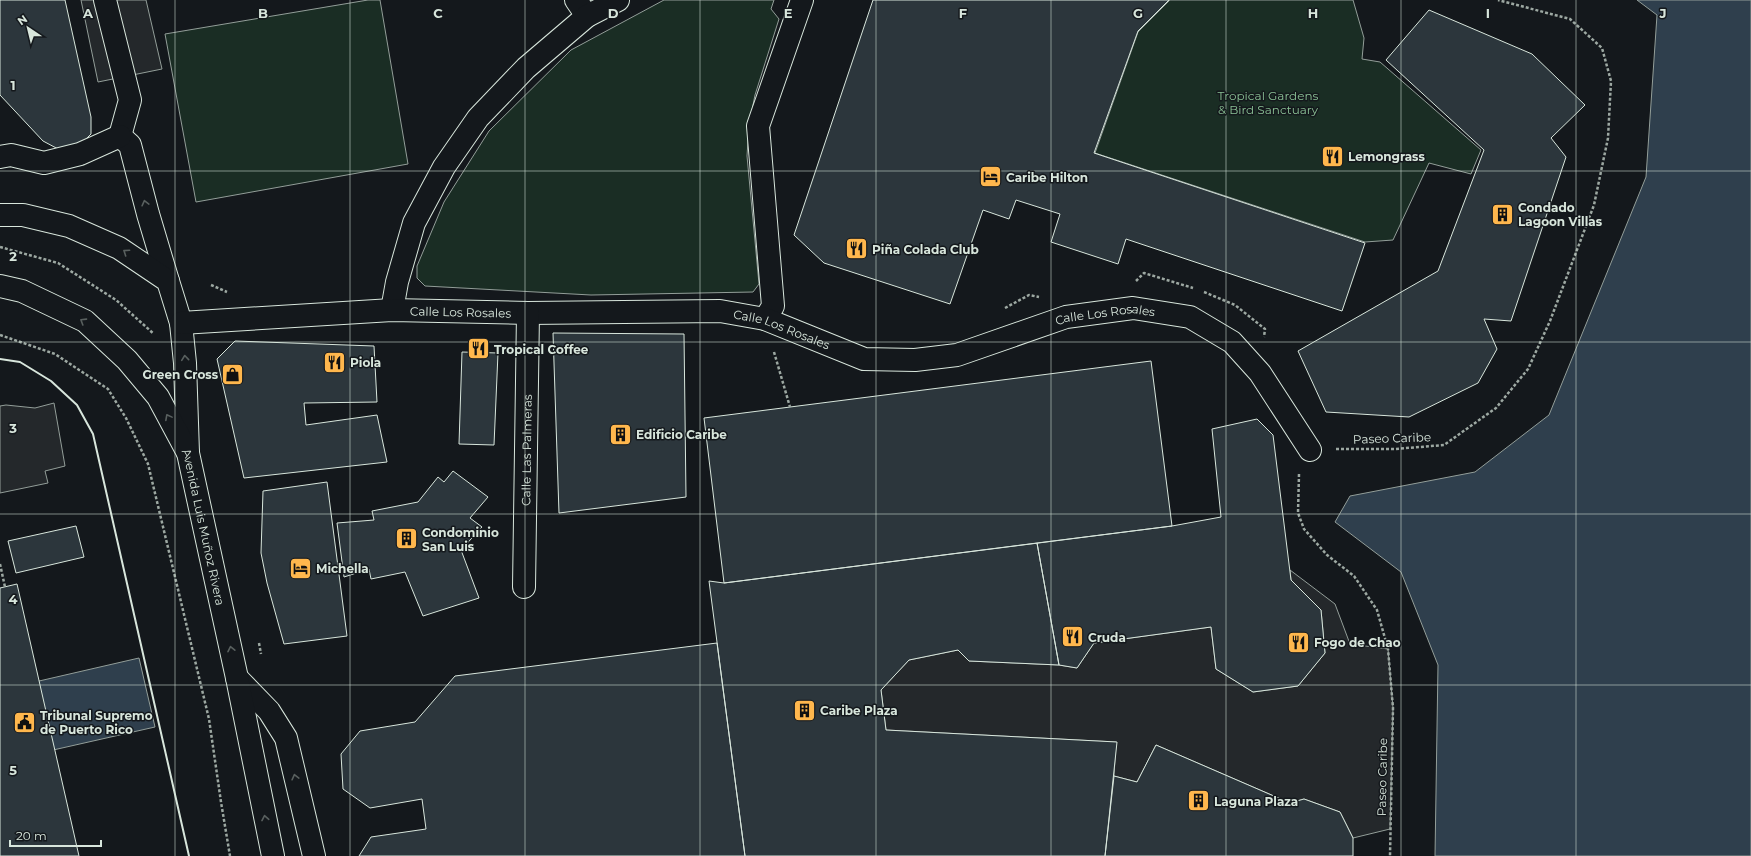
<svg xmlns="http://www.w3.org/2000/svg" width="1751" height="856" font-family="Montserrat,sans-serif">
	<style>
		.green { fill: #1a2d24; stroke: #939e99 }
		.parking { fill: #24282b; stroke: #939e99 }
		.water { fill: #2f3f4d; stroke: #939e99 }
		.building { fill: #2c363c; stroke: #d8e6dc }
		.lines { fill: none; stroke-linecap: round; stroke-linejoin: round }
		.minor-casing { stroke: #d8e6dc; stroke-width: 24 }
		.major-casing { stroke: #d8e6dc; stroke-width: 24 }
		.path { stroke: #9da8a2; stroke-width: 2.5; stroke-dasharray: 3 2; stroke-linecap: butt }
		.minor { stroke: #14181c; stroke-width: 22 }
		.major { stroke: #14181c; stroke-width: 22 }
		.wall { stroke: #d8e6dc; stroke-width: 2 }
		.oneway { stroke: #59605f }
		.grid { fill: none; stroke: #d8e6dc; stroke-width: 1; stroke-opacity: 0.55 }
		.labels { text-anchor: middle; dominant-baseline: central; stroke-width: 3; stroke-linejoin: round; paint-order: stroke }
		.park-label { font-size: 12px; fill: #8ac095; stroke: #14181c }
		.poi-label { font-size: 12px; font-weight: bold; fill: #d8e6dc; stroke: #14181c; text-anchor: start }
		.street-label { font-size: 12px; fill: #d8e6dc; stroke: #14181c }
		.grid-label { font-size: 13px; text-anchor: middle; font-weight: bold; fill: #d8e6dc; stroke: #14181c; stroke-width: 3; stroke-linejoin: round; paint-order: stroke }
	</style>
	<rect width="100%" height="100%" fill="#14181c"/>
	<path class="green" d="M368 0H380L408 164 196 202 165 34Z
		M664 0H774L771 9 779 19 755 95 749 125 747 156 759 284 753 292 591 295 425 286 417 278V266L444 202 489 131 571 50Z
		M1170 0H1353L1364 38 1362 59 1380 62 1481 150 1471 174 1429 163 1393 240 1365 242 1095 153 1138 32Z"/>
	<path class="parking" d="M81 0H146L162 69 98 82Z
		M54 403 65 466 45 471 48 483 0 493V406L6 405 35 408Z
		M1290 570 1335 604 1350 644 1388 649 1393 708 1390 829 1353 838 1340 812 1304 799 1290 803 1156 745 1137 782 1114 776 1116 742 886 730 881 690 909 660 958 650 969 661 1059 665 1077 668 1094 643 1211 627 1216 669 1253 692 1298 686 1325 653 1321 610 1291 580Z"/>
	<path class="water" d="M1637 0H1751V856H1435L1438 665 1401 572 1335 522 1350 496 1475 472 1549 415 1646 177 1657 15Z
		M139 658 155 727 0 762V690Z"/>
	<path class="building" d="M0 0H65L91 117V134L79 146 60 150 43 141 0 95Z
		M873 0H1169L1138 31 1094 153 1365 243 1342 311 1126 239 1118 264 1051 242 1060 214 1016 200 1009 219 983 210 950 304 824 263 794 235Z
		M1429 10 1532 54 1585 105 1551 138 1566 157 1511 321 1484 319 1497 349 1478 383 1409 417 1326 412 1298 351 1438 271 1484 150 1386 60Z
		M553 333 684 334 686 497 559 513Z
		M235 341 374 346 377 402 304 403 306 425 377 415 387 462 244 478 217 359Z
		M462 352 498 353 494 445 459 444Z
		M1151 361 1172 526 724 583 704 418Z
		M1257 419 1273 435 1291 580 1321 610 1325 653 1298 686 1253 692 1216 669 1211 627 1094 643 1077 668 1059 665 1037 543 1172 526 1221 517 1212 429Z
		M453 471 488 497 470 518 482 527 461 550 479 598 423 616 405 572 371 579 369 569 344 577 337 523 374 520 372 511 418 502 438 477 444 482Z
		M327 482 347 636 284 644 267 583 261 553 263 491Z
		M76 526 84 557 16 573 8 541Z
		M1037 543 1059 665 969 661 958 650 909 660 881 690 886 730 1117 742 1105 856H745L709 581 724 583Z
		M17 584 79 856H0V588Z
		M717 643 745 856H359L371 837 426 829 422 799 370 808 343 789 341 754 360 731 415 722 455 676Z
		M1156 745 1290 803 1304 799 1340 812 1353 838V856H1105L1114 776 1137 782Z"/>
	<g class="lines">
		<defs>
			<g id="minor">
				<path d="M105 0 130 100 120 136"/>
				<path d="M576 0 587 16"/>
				<path d="M120 136 130 145 148 214 168 281"/>
				<path d="M0 157 11 155 44 163 80 154 120 136"/>
				<path d="M0 215H23L69 226 119 248 168 281 181 323 185 363 188 453"/>
				<path d="M392 310 397 282 414 223 444 167 478 118 526 68 587 16 618 0"/>
				<path d="M765 319 773 306 758 126 802 0"/>
				<path id="s1" d="M181 323 392 310 528 313 720 311 765 319 864 359 915 360 957 355 1066 317 1133 308 1190 317 1232 342 1260 373 1310 450"/>
				<path id="s2" d="M524 587 528 313"/>
				<path d="M237 678 269 711 286 738 314 856"/>
			</g>
			<g id="major">
				<path id="s3" d="M0 286 22 291 85 321 127 360 158 397 188 453 237 678 273 856"/>
			</g>
		</defs>
		<use href="#minor" class="minor-casing"/>
		<use href="#major" class="major-casing"/>
		<path class="path" d="M0 247 58 263 116 300 154 334
			M1136 281 1144 273 1193 288
			M211 285 227 292
			M1204 292 1235 305 1265 329 1264 337
			M1005 308 1029 295 1039 297
			M0 335 55 354 108 389 126 418 148 464 209 719 221 802 230 856
			M774 352 790 407
			M1336 449H1395L1444 445 1496 408 1528 369 1550 321 1594 205 1608 138 1611 81 1602 48 1570 19 1498 0
			M1299 474 1298 513 1304 529 1327 555 1354 576 1377 610 1388 649 1393 708 1390 856
			M0 564 5 587
			M259 643 261 654"/>
		<use href="#minor" class="minor"/>
		<use href="#major" class="major"/>
		<path class="wall" d="M0 359 20 362 51 381 77 405 93 434 189 856"/>
	</g>
	<defs><path id="oneway-chevron" d="M-2-3.5L2.5 0L-2 3.5" fill="none" stroke-width="1.6" stroke-linecap="round" stroke-linejoin="round"/></defs>
	<g class="oneway">
		<use href="#oneway-chevron" transform="translate(145 203) rotate(-104)"/>
		<use href="#oneway-chevron" transform="translate(126 252) rotate(-146)"/>
		<use href="#oneway-chevron" transform="translate(83 321) rotate(-148)"/>
		<use href="#oneway-chevron" transform="translate(185 358) rotate(-96)"/>
		<use href="#oneway-chevron" transform="translate(168 417) rotate(-118)"/>
		<use href="#oneway-chevron" transform="translate(231 649) rotate(-102)"/>
		<use href="#oneway-chevron" transform="translate(295 777) rotate(-104)"/>
		<use href="#oneway-chevron" transform="translate(265 818) rotate(-101)"/>
	</g>
	<path class="grid" d="M175 0V856M350 0V856M525 0V856M700 0V856M876 0V856M1051 0V856M1226 0V856M1401 0V856M1576 0V856M0 171H1751M0 342H1751M0 514H1751M0 685H1751"/>
	<defs>
		<symbol id="restaurant-square" viewBox="-11 -11 22 22"><rect x="-9" y="-9" width="18" height="18" rx="4" fill="#ffb74d" stroke="#14181c"/><path d="M-5-6h1v4h1v-4h1v4h1v-4h1v5L-1.5 .5V6h-2V.5L-5-1ZM5-6V6H3V1.5H1.5Q1.5-4 5-6Z" fill="#111"/></symbol>
		<symbol id="hotel-square" viewBox="-11 -11 22 22"><rect x="-9" y="-9" width="18" height="18" rx="4" fill="#ffb74d" stroke="#14181c"/><path d="M-6-4.5h1.5V1H6V5H4.5V3h-9V5H-6ZM-4 0a1.8 1.8 0 1 1 3.6 0ZM.5 0V-2.5h3Q6-2.5 6 0Z" fill="#111"/></symbol>
		<symbol id="building-square" viewBox="-11 -11 22 22"><rect x="-9" y="-9" width="18" height="18" rx="4" fill="#ffb74d" stroke="#14181c"/><path d="M-4-6H4V6H1V3H-1V6H-4ZM-2.5-4.3h1.7v1.8h-1.7ZM.8-4.3h1.7v1.8H.8ZM-2.5-1h1.7V.8h-1.7ZM.8-1h1.7V.8H.8Z" fill="#111"/></symbol>
		<symbol id="shop-square" viewBox="-11 -11 22 22"><rect x="-9" y="-9" width="18" height="18" rx="4" fill="#ffb74d" stroke="#14181c"/><path d="M-5-2.5h2.3a2.7 3.5 0 0 1 5.4 0H5L5.5 6h-11ZM-1.5-2.5h3a1.5 2.3 0 0 0-3 0Z" fill="#111"/></symbol>
		<symbol id="civic-square" viewBox="-11 -11 22 22"><rect x="-9" y="-9" width="18" height="18" rx="4" fill="#ffb74d" stroke="#14181c"/><path d="M-.6-6.5H3V-4.5H.6V-3L4-1V1h2V6H-6V1h2V-1L-.6-3ZM-1.2 2.5V6h2.4V2.5Z" fill="#111"/></symbol>
	</defs>
	<g fill-rule="evenodd">
		<use href="#restaurant-square" x="1320" y="144" width="25" height="25"/>
		<use href="#hotel-square" x="978" y="164" width="25" height="25"/>
		<use href="#building-square" x="1490" y="202" width="25" height="25"/>
		<use href="#restaurant-square" x="844" y="236" width="25" height="25"/>
		<use href="#restaurant-square" x="466" y="336" width="25" height="25"/>
		<use href="#restaurant-square" x="322" y="350" width="25" height="25"/>
		<use href="#shop-square" x="220" y="362" width="25" height="25"/>
		<use href="#building-square" x="608" y="422" width="25" height="25"/>
		<use href="#building-square" x="394" y="526" width="25" height="25"/>
		<use href="#hotel-square" x="288" y="556" width="25" height="25"/>
		<use href="#restaurant-square" x="1060" y="624" width="25" height="25"/>
		<use href="#restaurant-square" x="1286" y="630" width="25" height="25"/>
		<use href="#building-square" x="792" y="698" width="25" height="25"/>
		<use href="#civic-square" x="12" y="710" width="25" height="25"/>
		<use href="#building-square" x="1186" y="788" width="25" height="25"/>
	</g>
	<g class="labels">
		<g class="park-label">
			<text x="1268" y="95">Tropical Gardens<tspan x="1268" dy="14">&amp; Bird Sanctuary</tspan></text>
		</g>
		<g class="poi-label">
			<text x="1348" y="156">Lemongrass</text>
			<text x="1006" y="177">Caribe Hilton</text>
			<text x="1518" y="207">Condado<tspan x="1518" dy="14">Lagoon Villas</tspan></text>
			<text x="872" y="249">Piña Colada Club</text>
			<text x="494" y="349">Tropical Coffee</text>
			<text x="350" y="362">Piola</text>
			<text x="218" y="374" text-anchor="end">Green Cross</text>
			<text x="636" y="434">Edificio Caribe</text>
			<text x="422" y="532">Condominio<tspan x="422" dy="14">San Luis</tspan></text>
			<text x="316" y="568">Michella</text>
			<text x="1088" y="637">Cruda</text>
			<text x="1314" y="642">Fogo de Chao</text>
			<text x="820" y="710">Caribe Plaza</text>
			<text x="40" y="715">Tribunal Supremo<tspan x="40" dy="14">de Puerto Rico</tspan></text>
			<text x="1214" y="801">Laguna Plaza</text>
		</g>
		<g class="street-label">
			<text stroke="none"><textPath href="#s1" startOffset="280">Calle Los Rosales</textPath></text>
			<text stroke="none"><textPath href="#s1" startOffset="940">Calle Los Rosales</textPath></text>
			<text stroke="none"><textPath href="#s1" startOffset="604">Calle Los Rosales</textPath></text>
			<text transform="translate(1392 438) rotate(-2)">Paseo Caribe</text>
			<text stroke="none"><textPath href="#s2" startOffset="137">Calle Las Palmeras</textPath></text>
			<text stroke="none"><textPath href="#s3" startOffset="337">Avenida Luis Muñoz Rivera</textPath></text>
			<text transform="translate(1382 777) rotate(-89)">Paseo Caribe</text>
		</g>
	</g>
	<g class="grid-label">
		<text x="88" y="18">A</text>
		<text x="263" y="18">B</text>
		<text x="438" y="18">C</text>
		<text x="613" y="18">D</text>
		<text x="788" y="18">E</text>
		<text x="963" y="18">F</text>
		<text x="1138" y="18">G</text>
		<text x="1313" y="18">H</text>
		<text x="1488" y="18">I</text>
		<text x="1663" y="18">J</text>
		<text x="13" y="90">1</text>
		<text x="13" y="261">2</text>
		<text x="13" y="433">3</text>
		<text x="13" y="604">4</text>
		<text x="13" y="775">5</text>
	</g>
	<g transform="translate(28 28) rotate(325)" stroke="#14181c" stroke-width="3" paint-order="stroke">
	<path d="M0-3L7 15L0 10L-7 15Z" fill="#d8e6dc"/>
	<text y="-6" font-size="11" font-weight="bold" text-anchor="middle" fill="#d8e6dc">N</text>
	</g>
	<path d="M10 840v6h91v-6" fill="none" stroke="#d8e6dc" stroke-width="2"/>
	<text x="16" y="840" font-size="12" fill="#d8e6dc" stroke="#14181c" stroke-width="3" paint-order="stroke">20 m</text>
</svg>
